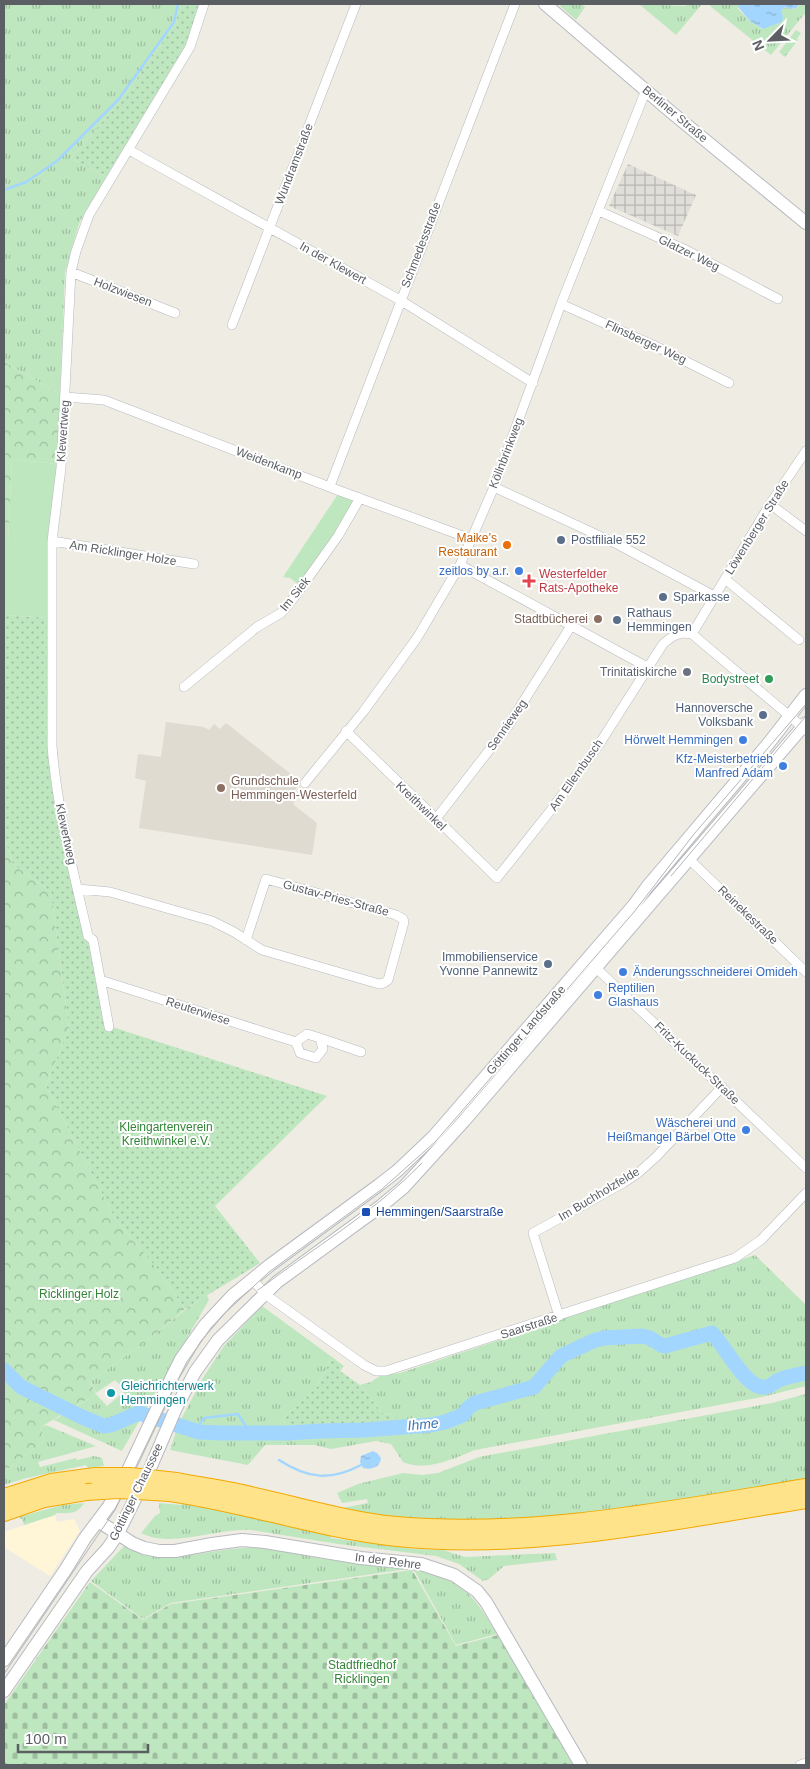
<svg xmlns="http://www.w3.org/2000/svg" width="810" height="1769" font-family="Helvetica,sans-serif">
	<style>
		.commercial { fill: #fff6d8 }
		.industrial { fill: url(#industrial-grid) }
		.education { fill: #dfdbd1 }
		.grass { fill: url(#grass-tufts) }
		.forest { fill: url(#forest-crowns) }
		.cemetery { fill: url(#cemetery-stones) }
		.park { fill: #bfe7bf }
		.garden { fill: url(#garden-dots) }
		.water { fill: url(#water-ripples) }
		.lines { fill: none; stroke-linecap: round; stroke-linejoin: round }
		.stream { stroke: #a3d6ff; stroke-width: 2.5 }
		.river { stroke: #a3d6ff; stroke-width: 15 }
		.street-casing { stroke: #b6b9be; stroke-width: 10 }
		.secondary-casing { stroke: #b7bac0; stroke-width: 14 }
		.highway-casing { stroke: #f2a900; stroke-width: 18 }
		.street { stroke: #fff; stroke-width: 9 }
		.secondary { stroke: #fff; stroke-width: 12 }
		.highway { stroke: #ffe38a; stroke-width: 16 }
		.tram { stroke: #b4b5b5; stroke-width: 1 }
		.highway-bridge-casing { stroke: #f2a900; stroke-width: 18; stroke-linecap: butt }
		.highway-bridge { stroke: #ffe38a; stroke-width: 16 }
		.service-dot { fill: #5c6f8a; stroke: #fff; stroke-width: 2 }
		.food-dot { fill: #e8710a; stroke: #fff; stroke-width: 2 }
		.shop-dot { fill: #3f7fe0; stroke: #fff; stroke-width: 2 }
		.health-dot { fill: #e0444e; stroke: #fff; stroke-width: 2 }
		.education-dot { fill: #8d6e63; stroke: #fff; stroke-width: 2 }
		.worship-dot { fill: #6b7280; stroke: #fff; stroke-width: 2 }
		.leisure-dot { fill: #2e9e5b; stroke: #fff; stroke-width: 2 }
		.transit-dot { fill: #1a4fb4; stroke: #fff; stroke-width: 2 }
		.culture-dot { fill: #0f9aa8; stroke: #fff; stroke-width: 2 }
		.labels { text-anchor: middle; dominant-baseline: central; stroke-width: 4; stroke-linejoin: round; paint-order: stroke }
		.street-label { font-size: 12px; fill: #5b5f64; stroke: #fff }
		.food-label { font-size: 12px; fill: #c56008; stroke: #fff; text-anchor: end }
		.service-label { font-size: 12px; fill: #4e5e75; stroke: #fff; text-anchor: start }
		.shop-label { font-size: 12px; fill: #366cbe; stroke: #fff; text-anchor: end }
		.health-label { font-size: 12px; fill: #be3a42; stroke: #fff; text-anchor: start }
		.education-label { font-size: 12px; fill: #785e54; stroke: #fff; text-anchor: end }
		.worship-label { font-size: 12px; fill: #5b616d; stroke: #fff; text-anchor: end }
		.leisure-label { font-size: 12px; fill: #27864d; stroke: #fff; text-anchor: end }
		.park-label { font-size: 12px; fill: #328537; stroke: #fff }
		.transit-label { font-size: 12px; fill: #164399; stroke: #fff; text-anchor: start }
		.culture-label { font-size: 12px; fill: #0d838f; stroke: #fff; text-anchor: start }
		.water-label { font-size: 14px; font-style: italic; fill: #3c76b5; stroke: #fff }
	</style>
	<defs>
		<pattern id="industrial-grid" width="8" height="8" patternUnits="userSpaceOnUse" patternTransform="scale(1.25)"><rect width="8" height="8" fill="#dfded8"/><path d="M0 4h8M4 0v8" fill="none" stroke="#b8b7b3"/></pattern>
		<pattern id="grass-tufts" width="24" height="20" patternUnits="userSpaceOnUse" patternTransform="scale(1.25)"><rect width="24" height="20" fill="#bfe7bf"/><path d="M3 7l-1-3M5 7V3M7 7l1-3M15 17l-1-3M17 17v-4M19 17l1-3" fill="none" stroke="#9ebe9f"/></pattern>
		<pattern id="forest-crowns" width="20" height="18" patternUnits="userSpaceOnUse" patternTransform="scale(1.25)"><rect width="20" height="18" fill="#bfe7bf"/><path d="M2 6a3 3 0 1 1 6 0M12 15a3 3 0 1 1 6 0" fill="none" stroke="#9ebe9f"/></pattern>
		<pattern id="cemetery-stones" width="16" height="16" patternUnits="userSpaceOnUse" patternTransform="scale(1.25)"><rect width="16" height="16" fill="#bfe7bf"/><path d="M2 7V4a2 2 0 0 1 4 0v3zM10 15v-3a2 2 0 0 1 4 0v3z" fill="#9ebe9f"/></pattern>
		<pattern id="garden-dots" width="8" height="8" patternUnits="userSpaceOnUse" patternTransform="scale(1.25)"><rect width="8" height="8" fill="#bfe7bf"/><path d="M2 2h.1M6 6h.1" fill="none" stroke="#9ebe9f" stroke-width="1.8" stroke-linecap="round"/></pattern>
		<pattern id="water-ripples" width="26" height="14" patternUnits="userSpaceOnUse" patternTransform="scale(1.25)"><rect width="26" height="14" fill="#a3d6ff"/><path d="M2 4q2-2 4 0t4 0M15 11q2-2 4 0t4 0" fill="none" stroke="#88b1d2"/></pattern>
	</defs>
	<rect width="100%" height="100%" fill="#efece3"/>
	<path class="commercial" d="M55 1515 57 1522 74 1519 80 1531 50 1576 4 1547V1532Z"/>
	<path class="industrial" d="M628 164 696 195 678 236 609 206Z"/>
	<path class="education" d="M166 722 204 727 209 730 214 724 220 729 226 723 301 782 292 794 294 805 317 823 312 855 139 828 146 781 135 778 138 754 161 757Z"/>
	<path class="grass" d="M4 4H180L176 24 120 102 71 158 106 177 80 221 71 250 65 273 60 394 4 362Z
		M562 4H581L585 7 576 20 560 6Z
		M639 4 685 6 689 4H702L676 35Z
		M711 4H739L738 9 750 21 762 29 782 22 781 11 785 7 791 9 798 8 799 4H806V12L771 55 710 6Z
		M796 30 801 33 797 39 798 40 785 57 779 52Z
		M755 1255 806 1305V1386L762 1397 475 1450C452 1459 427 1472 403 1462L391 1444 376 1441 331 1449 314 1445H265L248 1465 170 1450 177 1428 199 1434 245 1436 397 1430V1414L382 1413 360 1385 371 1382 381 1375 400 1373Z
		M207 1295 209 1300 122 1451 54 1420 96 1394 107 1406 125 1391 115 1380 96 1393 90 1382 157 1333 186 1309Z
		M262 1306 332 1357 317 1387 283 1418 287 1430C250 1431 214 1434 179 1423L204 1376 224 1346Z
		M806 1394V1481L581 1515 470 1521 397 1518 336 1509 368 1503 367 1499 342 1503 337 1493 358 1484 403 1473 422 1475 438 1473 479 1457 772 1403Z
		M46 1425 96 1446 38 1462 40 1467 76 1458 77 1460 94 1456 102 1458 104 1466 88 1468 86 1465 23 1479 4 1485V1472L44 1441 41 1427Z
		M84 1503C77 1515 68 1513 56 1513L55 1515 24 1525 22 1519 18 1517 63 1505Z
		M159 1503 182 1505 183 1503 197 1505 330 1533 331 1538 415 1549 443 1550 465 1557 555 1553 557 1560 504 1566 489 1579 483 1581 459 1564 436 1556 338 1544 251 1530C215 1528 173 1549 141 1533L155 1516 160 1513Z
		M124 1546C172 1571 213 1544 263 1548 283 1550 304 1556 324 1559 352 1563 380 1566 408 1569L171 1603 143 1619 91 1581Z
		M414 1570C463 1580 472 1593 497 1634L456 1645Z"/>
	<path class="forest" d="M4 362 60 394 57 464 12 459 8 541H4Z
		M4 837 13 864 51 892 69 1028 46 1086 116 1220 159 1271 185 1309 157 1333 90 1382 96 1394 41 1427 44 1441 4 1472Z"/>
	<path class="cemetery" d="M412 1570 456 1646 498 1635 573 1765H4V1705L90 1582 143 1620 171 1604Z"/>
	<path class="park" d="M12 459 57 464 49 543V618L4 615V541H8Z
		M340 491 360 498 302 587 290 578 283 577Z"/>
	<path class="garden" d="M180 4H199L186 45 106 177 71 158 120 102 176 24Z
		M4 615 49 618 47 695 51 771 106 1025 327 1096 215 1206 260 1263C235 1279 210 1293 185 1309L159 1271 116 1220 46 1086 69 1028 51 892 13 864 4 837Z
		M332 1357 344 1366 340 1371 360 1385 382 1413 397 1414V1426C360 1429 324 1428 287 1430L283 1418 317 1387Z"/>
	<path class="water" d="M740 4H799L797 8 790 9 785 7 781 11 783 16 782 22 763 29 750 21 738 7Z
		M373 1451 377 1453 381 1458C380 1468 371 1470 363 1468L360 1462 361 1456Z"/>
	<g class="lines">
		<path class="stream" d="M4 190 26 182 57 161 118 100 174 22 178 4
			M195 1431 204 1418 238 1414 250 1433
			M279 1460C308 1479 331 1481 361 1465"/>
		<path class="river" d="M4 1370 21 1387 82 1417 104 1426 111 1425 139 1413 199 1432 220 1433H288L321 1431 364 1430 431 1425 445 1422 463 1415 468 1408 475 1403 534 1387 561 1356 593 1341 604 1338 642 1336 650 1338 661 1345 665 1346 712 1333C724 1344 747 1392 766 1387 771 1386 775 1382 779 1380 788 1376 798 1375 806 1373"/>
		<defs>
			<path id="street" d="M129 150 400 300 533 383
				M599 211 684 249 778 299
				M71 272 175 313
				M561 304 653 345 729 383
				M232 325 356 4
				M65 397 104 400 340 491 471 539
				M330 486 515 4
				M494 487 619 545 714 596
				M770 504 806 531
				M52 541 194 564
				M460 565 647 667
				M725 579 799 640
				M692 634 770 504 806 451
				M184 687 257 627 281 613 296 595 338 536 360 498
				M346 731 497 878 551 810 600 743 663 644C672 636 679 631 692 634L806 730
				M305 783 363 712 417 638 460 565 494 487 561 304 646 90
				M435 820 508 726 571 626
				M689 859 806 972
				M78 889 110 892 212 921 234 932 262 950 379 984 384 983 388 980 404 922 403 919 396 915 266 879 246 940
				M593 965 806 1168
				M100 980 296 1042
				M109 1027 93 940 88 936C74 873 57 810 52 746V541L61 468 71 272 76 251 89 215 190 47 204 4
				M307 1034 320 1038 323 1049 316 1058 300 1053 296 1042Z
				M320 1038 361 1052
				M252 1280 269 1297 364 1365 376 1371H386L735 1258 761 1240 806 1193
				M559 1316 533 1233 623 1183 638 1173 656 1157 722 1087
				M800 1765 806 1763"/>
			<path id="secondary" d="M545 4 671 112 806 223
				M98 1521 132 1543 144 1548 159 1551H175L212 1544 242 1540 265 1542 361 1558 421 1564 454 1575 477 1591 486 1602 581 1765
				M4 1660 66 1569 85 1538 109 1506 124 1479 172 1377 181 1359 205 1325 232 1296 270 1265 379 1185 397 1171 434 1136 634 905 647 887 768 744 806 695
				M4 1691 87 1571 108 1548 117 1535 149 1471 176 1408 195 1372 218 1340 277 1282 381 1206 404 1187 464 1121 806 723"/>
			<path id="highway" d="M177 1481C202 1486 227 1489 251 1495 300 1506 347 1520 396 1525 533 1537 672 1509 806 1487
				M170 1493C247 1504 320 1530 397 1538 533 1552 672 1521 806 1500
				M4 1497 51 1482 95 1476
				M4 1513 44 1499 86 1492"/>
		</defs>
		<use href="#street" class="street-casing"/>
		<use href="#secondary" class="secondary-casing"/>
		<use href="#highway" class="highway-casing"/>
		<use href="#street" class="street"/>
		<use href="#secondary" class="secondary"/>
		<use href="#highway" class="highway"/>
		<path class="tram" d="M671 876 806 716
			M258 1290C313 1248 374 1213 422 1163
			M4 1674 115 1510 175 1385 201 1341 225 1313 269 1272 382 1189 436 1141 634 912 694 834 806 704"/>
		<defs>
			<path id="highway-bridge" d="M95 1476H130L177 1481
				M86 1492 119 1490 170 1493"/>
		</defs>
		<use href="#highway-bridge" class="highway-bridge-casing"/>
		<use href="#highway-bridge" class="highway-bridge"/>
	</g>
	<g class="service-dot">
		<circle cx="561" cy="540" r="5"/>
		<circle cx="663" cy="597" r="5"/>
		<circle cx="617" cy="620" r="5"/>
		<circle cx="763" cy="715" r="5"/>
		<circle cx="548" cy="964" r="5"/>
	</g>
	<circle class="food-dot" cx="507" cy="545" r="5"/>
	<g class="shop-dot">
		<circle cx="519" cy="571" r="5"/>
		<circle cx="743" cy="740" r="5"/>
		<circle cx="783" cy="766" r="5"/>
		<circle cx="623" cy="972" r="5"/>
		<circle cx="598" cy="995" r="5"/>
		<circle cx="746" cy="1130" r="5"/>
	</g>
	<path class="health-dot" d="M526.5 573.5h5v5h5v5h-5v5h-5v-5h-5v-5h5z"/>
	<g class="education-dot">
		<circle cx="598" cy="619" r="5"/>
		<circle cx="221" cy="788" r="5"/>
	</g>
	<circle class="worship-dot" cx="687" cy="672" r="5"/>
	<circle class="leisure-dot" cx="769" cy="679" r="5"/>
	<rect class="transit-dot" x="361" y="1207" width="10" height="10" rx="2.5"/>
	<circle class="culture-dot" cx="111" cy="1393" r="5"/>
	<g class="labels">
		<g class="street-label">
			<text transform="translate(675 114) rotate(40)">Berliner Straße</text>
			<text transform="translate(294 164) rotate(-69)">Wundramstraße</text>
			<text transform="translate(421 245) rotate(-69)">Schmedesstraße</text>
			<text transform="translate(689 253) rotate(26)">Glatzer Weg</text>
			<text transform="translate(333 263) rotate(29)">In der Klewert</text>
			<text transform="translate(123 292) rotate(21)">Holzwiesen</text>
			<text transform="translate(646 342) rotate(25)">Flinsberger Weg</text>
			<text transform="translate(63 431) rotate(-86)">Klewertweg</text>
			<text transform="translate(506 453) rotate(-69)">Köllnbrinkweg</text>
			<text transform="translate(269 463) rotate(21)">Weidenkamp</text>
			<text transform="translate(757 527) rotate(-58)">Löwenberger Straße</text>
			<text transform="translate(123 553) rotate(9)">Am Ricklinger Holze</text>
			<text transform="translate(295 594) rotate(-51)">Im Siek</text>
			<text transform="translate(507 725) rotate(-55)">Sennieweg</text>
			<text transform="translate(576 775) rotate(-55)">Am Ellernbusch</text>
			<text transform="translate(421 806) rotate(44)">Kreithwinkel</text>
			<text transform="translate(66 834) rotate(78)">Klewertweg</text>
			<text transform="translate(336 898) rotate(15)">Gustav-Pries-Straße</text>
			<text transform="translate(748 915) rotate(44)">Reinekestraße</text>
			<text transform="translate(198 1011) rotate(18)">Reuterwiese</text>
			<text transform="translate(526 1030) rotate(-49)">Göttinger Landstraße</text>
			<text transform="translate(697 1063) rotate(44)">Fritz-Kuckuck-Straße</text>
			<text transform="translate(599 1194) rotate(-31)">Im Buchholzfelde</text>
			<text transform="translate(529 1326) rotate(-18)">Saarstraße</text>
			<text transform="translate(136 1492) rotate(-64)">Göttinger Chaussee</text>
			<text transform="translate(388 1561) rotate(7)">In der Rehre</text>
		</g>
		<g class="food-label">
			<text x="497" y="538">Maike’s<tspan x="497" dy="14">Restaurant</tspan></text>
		</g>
		<g class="service-label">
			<text x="571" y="540">Postfiliale 552</text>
			<text x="673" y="597">Sparkasse</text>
			<text x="627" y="613">Rathaus<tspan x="627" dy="14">Hemmingen</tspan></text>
			<text x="753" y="708" text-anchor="end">Hannoversche<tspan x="753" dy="14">Volksbank</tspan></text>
			<text x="538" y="957" text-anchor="end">Immobilienservice<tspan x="538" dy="14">Yvonne Pannewitz</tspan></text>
		</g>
		<g class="shop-label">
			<text x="509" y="571">zeitlos by a.r.</text>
			<text x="733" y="740">Hörwelt Hemmingen</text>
			<text x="773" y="759">Kfz-Meisterbetrieb<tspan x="773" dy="14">Manfred Adam</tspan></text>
			<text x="633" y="972" text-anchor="start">Änderungsschneiderei Omideh</text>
			<text x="608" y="988" text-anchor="start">Reptilien<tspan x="608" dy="14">Glashaus</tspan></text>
			<text x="736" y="1123">Wäscherei und<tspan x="736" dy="14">Heißmangel Bärbel Otte</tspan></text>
		</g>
		<g class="health-label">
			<text x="539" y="574">Westerfelder<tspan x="539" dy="14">Rats-Apotheke</tspan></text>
		</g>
		<g class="education-label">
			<text x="588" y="619">Stadtbücherei</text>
			<text x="231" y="781" text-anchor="start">Grundschule<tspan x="231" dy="14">Hemmingen-Westerfeld</tspan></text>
		</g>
		<g class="worship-label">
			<text x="677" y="672">Trinitatiskirche</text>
		</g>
		<g class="leisure-label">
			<text x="759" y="679">Bodystreet</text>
		</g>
		<g class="park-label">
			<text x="166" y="1127">Kleingartenverein<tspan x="166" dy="14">Kreithwinkel e.V.</tspan></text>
			<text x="79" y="1294">Ricklinger Holz</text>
			<text x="362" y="1665">Stadtfriedhof<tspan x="362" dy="14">Ricklingen</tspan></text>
		</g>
		<g class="transit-label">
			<text x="376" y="1212">Hemmingen/Saarstraße</text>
		</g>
		<g class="culture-label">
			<text x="121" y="1386">Gleichrichterwerk<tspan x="121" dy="14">Hemmingen</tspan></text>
		</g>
		<g class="water-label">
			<text transform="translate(423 1424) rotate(-6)">Ihme</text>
		</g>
	</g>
	<rect width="810" height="1769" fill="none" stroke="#5b5f64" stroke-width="10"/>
	<g transform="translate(770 40) rotate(246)" stroke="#ffffff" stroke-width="4" paint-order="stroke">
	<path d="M0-4L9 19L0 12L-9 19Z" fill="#5b5f64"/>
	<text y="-8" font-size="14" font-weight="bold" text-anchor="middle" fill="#5b5f64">N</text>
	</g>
	<path d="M18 1744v8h130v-8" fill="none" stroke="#5b5f64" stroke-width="2.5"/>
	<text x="25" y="1744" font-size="15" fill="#5b5f64" stroke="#ffffff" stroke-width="4" paint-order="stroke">100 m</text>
</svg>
